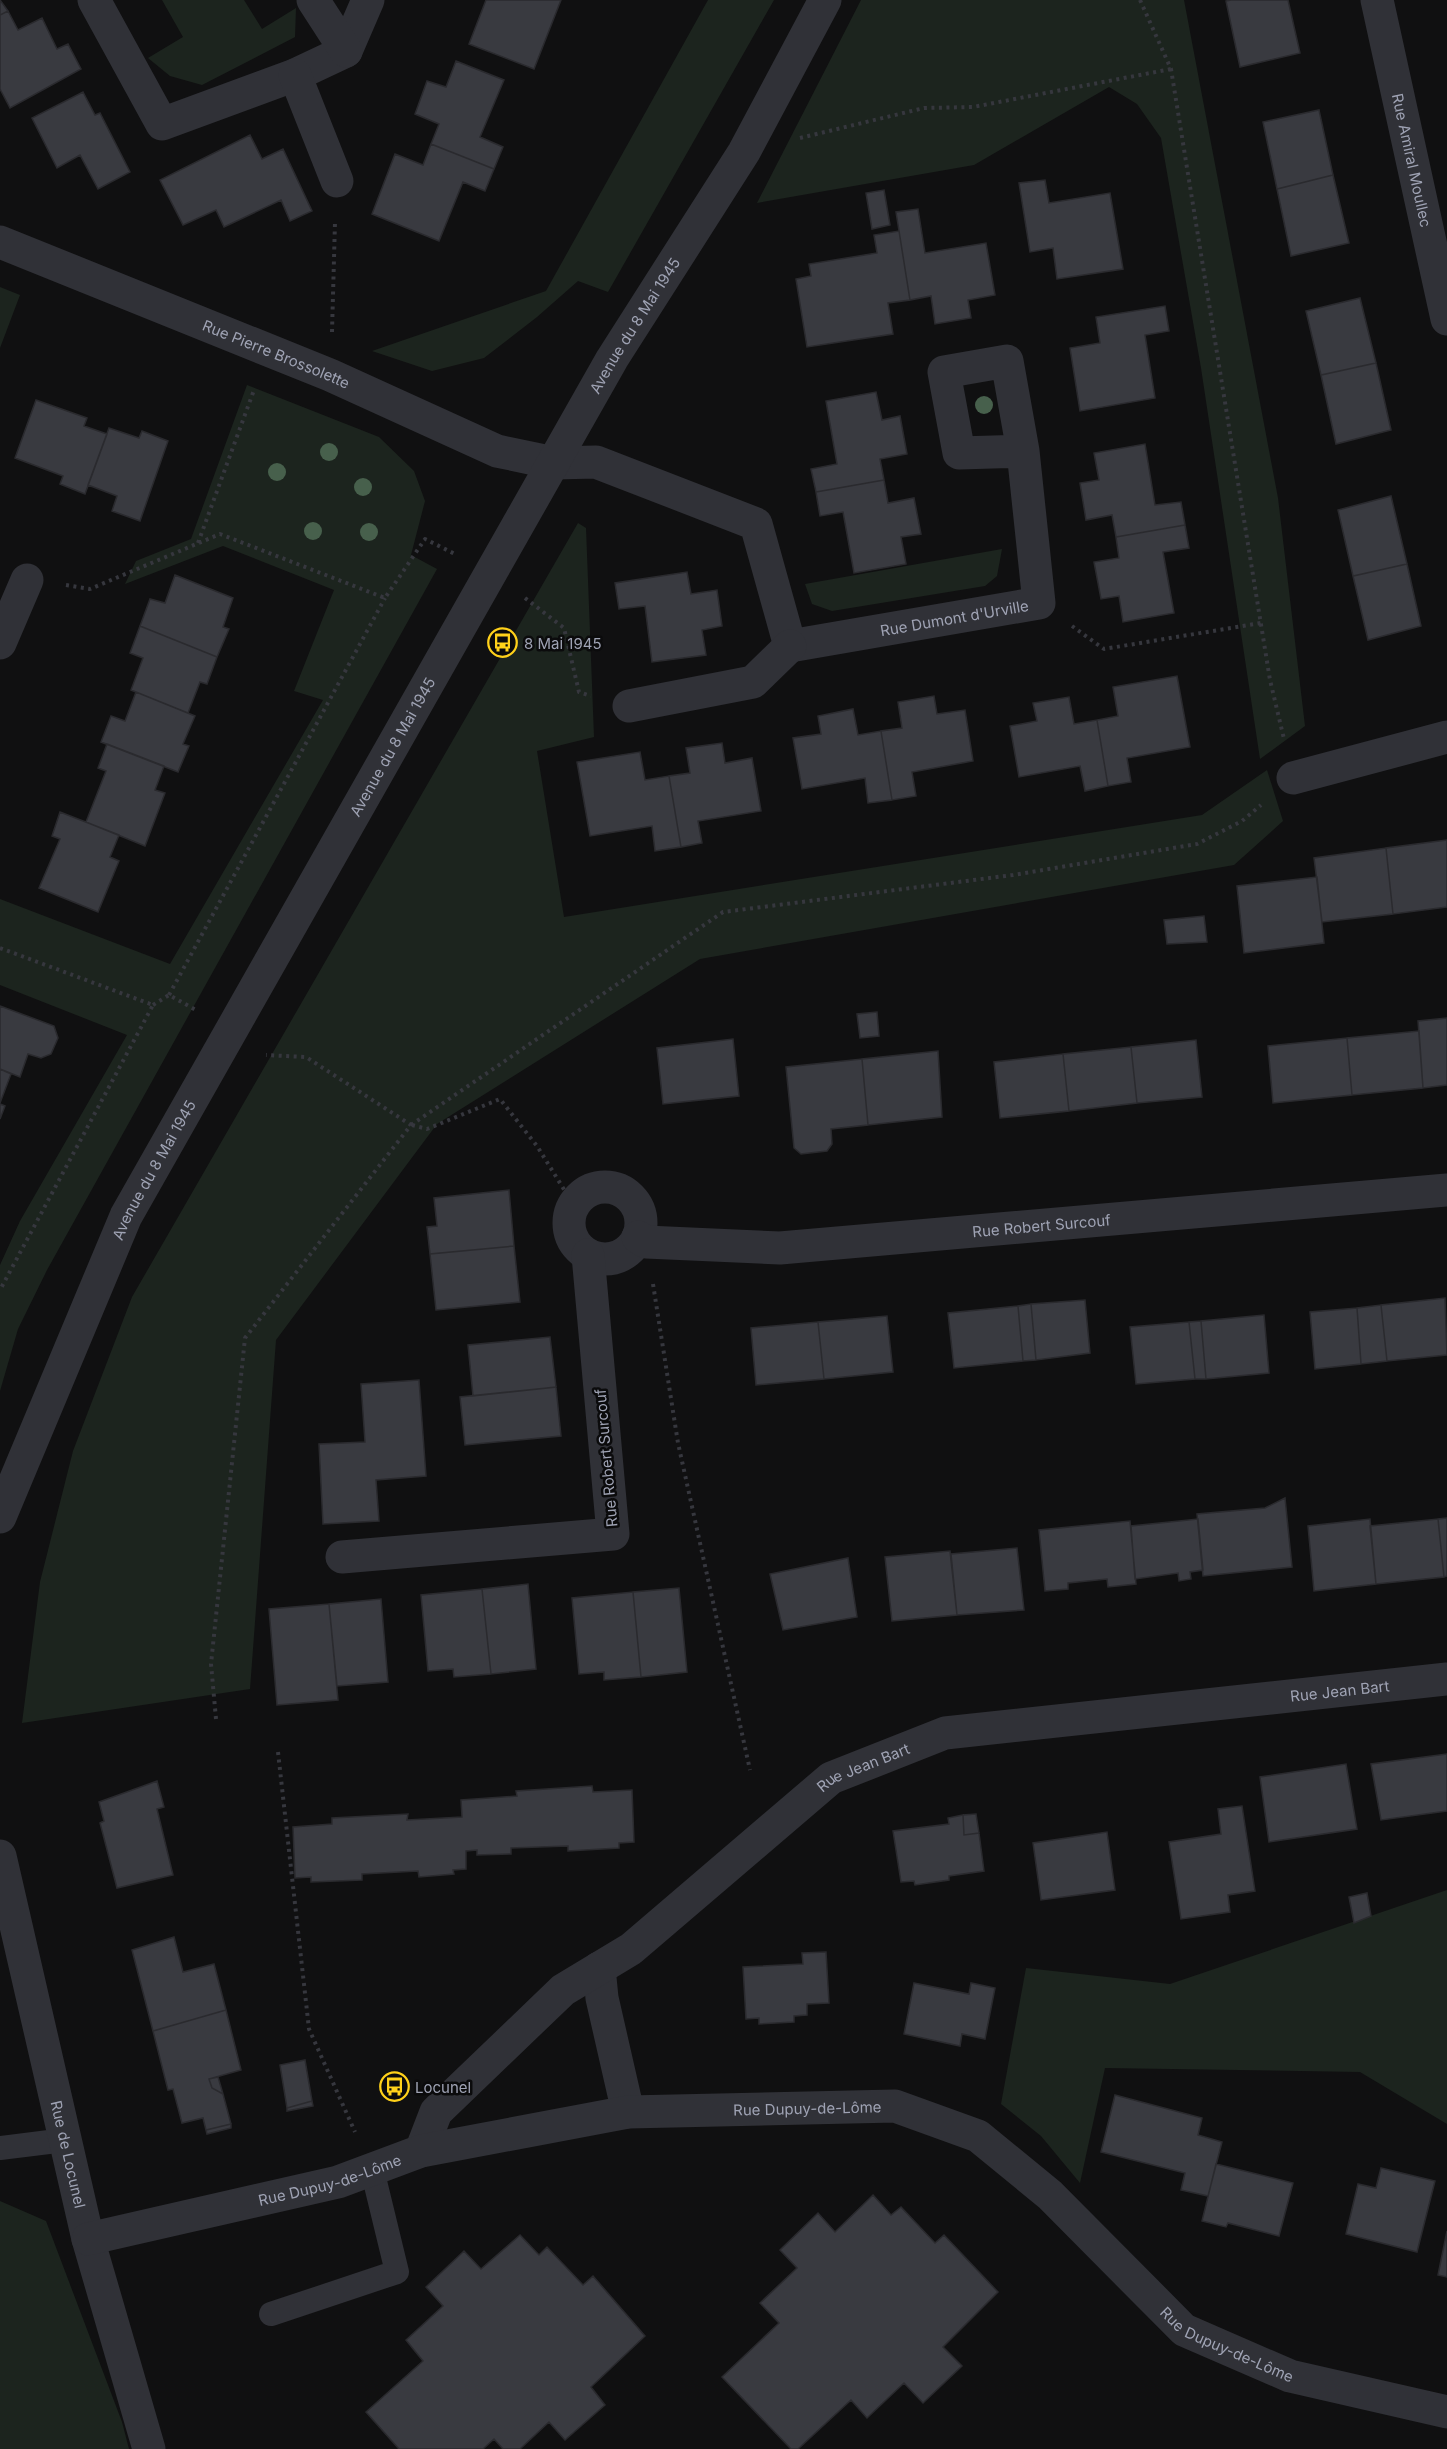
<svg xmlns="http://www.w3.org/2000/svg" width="1447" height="2449" font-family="Inter,sans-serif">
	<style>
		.green { fill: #1c241e }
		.building { fill: #393a40; stroke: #2a2a2e; stroke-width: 1.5 }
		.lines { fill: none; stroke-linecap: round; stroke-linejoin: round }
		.path { stroke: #36373e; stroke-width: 4; stroke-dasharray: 3 4.5; stroke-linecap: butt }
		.service { stroke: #303137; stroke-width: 24 }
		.minor { stroke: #303137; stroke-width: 33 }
		.tertiary { stroke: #303137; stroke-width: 33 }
		.tree { fill: #47604c }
		.labels { text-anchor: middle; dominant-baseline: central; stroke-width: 5; stroke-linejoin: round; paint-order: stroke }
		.street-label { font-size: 15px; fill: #9fa3b4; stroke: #0b0b0c }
		.poi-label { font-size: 15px; fill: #9fa3b4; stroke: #0b0b0c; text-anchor: start }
	</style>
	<rect width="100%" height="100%" fill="#101011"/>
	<path class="green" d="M162 0H244L262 29 296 8 295 37 202 85 170 76 148 58 183 37Z
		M708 0H774L608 292 578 281 537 317 484 358 432 371 372 351 546 291Z
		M861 0H1184L1278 498 1305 726 1260 759 1201 368 1161 138 1137 104 1109 87 974 165 757 203Z
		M0 287 20 295 0 348Z
		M247 385 379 437 414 471 425 501 411 555 437 569 47 1270 18 1329 0 1391V1265L20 1221 127 1035 0 985V899L170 964 323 700 294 691 334 590 223 546 125 584 136 561 191 539Z
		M578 523 586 528 594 737 537 751 564 917 1202 815 1267 770 1283 821 1234 865 700 959 437 1124 276 1340 250 1689 22 1723 40 1582 73 1451 132 1297Z
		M1002 549 997 576 985 586 832 611 812 604 805 584Z
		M1447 1890V2124L1360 2072 1105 2068 1080 2183 1041 2136 1001 2104 1026 1968 1170 1984Z
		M0 2201 46 2221 122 2422 129 2449H0Z"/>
	<path class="building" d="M0 0 8 11 0 15Z
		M486 0H561L534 69 469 44Z
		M1231 0H1288L1300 53 1240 67 1226 1Z
		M8 11 18 30 42 18 57 49 68 44 81 69 10 108 0 89V15Z
		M456 61 504 80 480 137 503 147 494 169 431 144 439 124 415 114 427 81 446 87Z
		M83 92 95 115 100 113 130 172 98 189 80 155 57 168 32 118Z
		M1319 110 1333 175 1277 189 1263 122Z
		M250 135 262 159 283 149 312 211 290 221 281 200 224 227 216 210 183 225 160 180Z
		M431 144 494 169 485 191 463 182 439 241 372 214 395 154 423 165Z
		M1333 175 1349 243 1291 256 1277 189Z
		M1045 180 1049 203 1110 193 1123 269 1057 279 1053 248 1030 252 1019 183Z
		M884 190 890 225 872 229 866 193Z
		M918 209 925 253 986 243 995 295 968 300 971 318 935 324 931 296 910 300 896 212Z
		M899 231 910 300 888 303 893 334 807 347 796 279 811 276 809 264 877 253 874 235Z
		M1360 298 1376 363 1321 375 1306 311Z
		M1165 306 1169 331 1145 335 1155 398 1080 411 1070 348 1100 343 1096 317Z
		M1376 363 1391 430 1336 444 1321 375Z
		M876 392 882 420 900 416 907 454 880 459 884 480 816 492 811 469 837 464 826 401Z
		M36 400 87 418 84 426 107 434 85 494 60 484 63 476 15 458Z
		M109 428 139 438 142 431 168 441 140 521 112 511 117 496 88 485Z
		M1145 444 1155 505 1181 502 1185 525 1116 537 1112 515 1086 520 1080 483 1099 480 1094 453Z
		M884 480 888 503 914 498 921 534 901 537 906 564 854 573 843 512 820 516 816 492Z
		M1391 496 1407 564 1353 576 1338 510Z
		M1185 525 1189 548 1163 552 1174 613 1123 622 1119 596 1101 599 1094 562 1119 558 1116 537Z
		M1407 564 1421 626 1368 640 1353 576Z
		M687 572 691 594 717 590 722 626 702 630 706 655 652 662 645 606 619 609 615 583Z
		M175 575 233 598 223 627 229 629 217 657 140 626 150 599 165 603Z
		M140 626 217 657 207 684 200 682 188 713 131 690 143 658 130 653Z
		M1177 676 1190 747 1127 758 1131 782 1108 786 1097 720 1118 716 1113 687Z
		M136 692 195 716 183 744 189 746 178 772 101 742 111 716 125 721Z
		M934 696 937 714 965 710 973 761 912 772 916 796 892 800 881 731 902 728 898 702Z
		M1069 697 1074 724 1097 720 1108 786 1085 791 1080 766 1019 777 1010 726 1037 721 1033 703Z
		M853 709 858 735 881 731 892 800 868 803 865 778 802 789 793 738 821 734 818 716Z
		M722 743 725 763 752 758 761 811 698 821 702 843 681 847 669 776 690 773 686 748Z
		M107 744 164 766 155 790 165 793 145 846 86 822 106 771 98 768Z
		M640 752 645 780 669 776 681 847 655 851 652 826 590 836 577 762Z
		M60 812 119 835 110 857 119 861 98 912 39 888 60 839 52 836Z
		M1447 840V907L1393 914 1386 848Z
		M1386 848 1393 914 1322 922 1314 858Z
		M1317 877 1324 943 1244 953 1237 886Z
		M1204 916 1207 942 1167 944 1164 920Z
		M0 1006 54 1026 58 1038 51 1054 41 1058 28 1054 20 1077 0 1069Z
		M877 1012 879 1036 860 1038 857 1014Z
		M1447 1018V1085L1423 1088 1418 1021Z
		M1419 1031 1423 1088 1352 1095 1347 1038Z
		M1347 1038 1352 1095 1273 1103 1268 1046Z
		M733 1039 739 1096 663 1104 657 1048Z
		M1196 1040 1202 1097 1137 1103 1131 1047Z
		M1131 1047 1137 1103 1069 1111 1063 1054Z
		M938 1051 942 1117 868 1125 862 1059Z
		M1063 1054 1069 1111 1000 1118 994 1062Z
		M862 1059 868 1125 831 1129 832 1144 827 1151 801 1154 794 1148 786 1067Z
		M0 1069 11 1074 0 1103Z
		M0 1104 5 1106 0 1119Z
		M509 1190 514 1246 430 1254 427 1227 437 1226 434 1198Z
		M514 1246 520 1302 436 1310 430 1254Z
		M1445 1298 1447 1355 1387 1361 1381 1305Z
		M1085 1300 1090 1353 1036 1360 1031 1304Z
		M1031 1304 1036 1360 1023 1361 1018 1306Z
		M1381 1305 1387 1361 1361 1364 1357 1308Z
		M1018 1306 1023 1361 954 1368 948 1313Z
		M1357 1308 1361 1364 1315 1369 1310 1312Z
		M1264 1315 1269 1373 1206 1379 1201 1321Z
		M887 1316 893 1372 824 1379 818 1322Z
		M1201 1321 1206 1379H1195L1189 1322Z
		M818 1322 824 1379 756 1385 751 1328Z
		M1189 1322 1195 1379 1136 1384 1130 1327Z
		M550 1337 556 1387 473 1396 468 1345Z
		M419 1380 426 1476 376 1480 379 1521 323 1524 319 1444 365 1442 361 1384Z
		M556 1387 561 1436 465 1445 460 1397Z
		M1285 1498 1292 1567 1203 1576 1197 1514 1265 1508Z
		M1447 1518V1576L1444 1577 1438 1519Z
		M1198 1519 1203 1570 1190 1572 1191 1579 1179 1581 1178 1573 1135 1579 1131 1526Z
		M1370 1519 1376 1584 1314 1591 1308 1526Z
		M1438 1519 1444 1577 1376 1584 1370 1526Z
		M1130 1521 1136 1584 1108 1587 1107 1579 1068 1583V1589L1045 1591 1039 1530Z
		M1017 1548 1024 1610 957 1615 951 1554Z
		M950 1551 957 1615 892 1621 885 1557Z
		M848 1558 857 1617 783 1630 770 1574Z
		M528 1584 536 1669 491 1674 482 1589Z
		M679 1588 687 1672 641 1677 633 1592Z
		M482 1589 491 1674 454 1677 453 1669 428 1671 421 1595Z
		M633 1592 641 1677 604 1680V1672L579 1674 572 1598Z
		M381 1599 388 1682 337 1686 329 1604Z
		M329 1604 338 1700 277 1705 269 1609Z
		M1447 1754V1811L1381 1820 1371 1764Z
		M1346 1764 1357 1829 1269 1842 1260 1777Z
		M157 1781 164 1807 157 1809 173 1875 117 1888 100 1823 104 1821 99 1802Z
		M592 1786 593 1792 632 1790 634 1842 619 1843V1848L568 1851V1846L511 1848V1854L477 1855V1850L466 1851V1869L453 1870 454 1874 419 1877 418 1871 362 1874V1880L311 1882V1877L295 1878 293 1827 332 1824V1818L408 1814 407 1820 462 1817 461 1800 517 1796 516 1791Z
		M1242 1806 1255 1891 1228 1895 1230 1912 1181 1919 1169 1842 1221 1834 1218 1809Z
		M976 1814 979 1833 964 1835 963 1815Z
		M963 1815 964 1835 979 1833 984 1871 949 1876V1880L915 1885 914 1881 901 1882 893 1831 949 1824 948 1818Z
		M1107 1832 1115 1890 1041 1900 1033 1843Z
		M1367 1893 1371 1916 1354 1923 1349 1897Z
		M174 1937 183 1972 214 1964 226 2010 153 2031 132 1950Z
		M826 1952 829 2003 807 2004V2015L794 2016V2022L759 2024V2018L746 2019 743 1967 803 1964 802 1953Z
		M914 1983 969 1994 971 1983 995 1988 985 2039 962 2034 960 2046 904 2034Z
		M226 2010 241 2070 209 2079 212 2088 223 2094 231 2124 206 2130 203 2118 182 2123 173 2089 168 2090 153 2031Z
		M305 2060 312 2101 287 2108 280 2065Z
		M218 2077 223 2094 212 2088 209 2079Z
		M1115 2095 1202 2118 1198 2135 1222 2142 1208 2196 1181 2190 1185 2173 1101 2152Z
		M312 2101 313 2106 287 2111V2108Z
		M231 2124V2128L207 2134 206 2130Z
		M1216 2164 1293 2183 1279 2236 1228 2223 1226 2227 1202 2221Z
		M1381 2168 1435 2181 1417 2252 1346 2234 1358 2184 1376 2188Z
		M873 2195 891 2215 901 2207 935 2243 944 2235 998 2292 943 2347 962 2366 923 2403 904 2383 867 2418 851 2400 798 2449H791L722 2377 779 2323 760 2303 797 2268 780 2250 818 2213 835 2232Z
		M1447 2231V2277L1438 2275Z
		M520 2235 539 2255 547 2247 583 2285 593 2276 645 2336 591 2387 605 2405 565 2440 549 2422 520 2449H503L494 2439 483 2449H399L366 2412 423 2361 406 2340 443 2306 426 2287 464 2251 481 2269Z"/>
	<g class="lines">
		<path class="path" d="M1140 0 1171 69 1270 680 1284 739
			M800 138 924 108 973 107 1171 69
			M332 332 335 222
			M198 543 254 390
			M66 585 90 589 220 534 385 598 425 539 455 554
			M525 598 564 628 579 692 591 696
			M1072 626 1104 649 1261 623
			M0 948 153 1005 0 1290
			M169 995 385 598
			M153 1005 169 995 196 1010
			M411 1125 723 912 1013 875 1197 844 1242 821 1261 805
			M412 1125 427 1129 500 1099 537 1146 573 1204
			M653 1284 678 1443 750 1770
			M216 1719 211 1664 245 1338 411 1125 306 1057 266 1055
			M278 1752 309 2029 355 2132"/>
		<path class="service" d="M0 2148 65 2140
			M271 2314 397 2272 372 2169"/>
		<g class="minor">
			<path d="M94 0 162 124 295 75 346 51 368 0"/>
			<path d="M313 0 346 51"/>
			<path id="s1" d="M1377 0 1447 319"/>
			<path d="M295 75 337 181"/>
			<path id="s2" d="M554 463 596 462 756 524 790 646 1039 603 1023 451 1007 361 944 372 959 453 1023 451"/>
			<path d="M0 643 27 580"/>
			<path d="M629 706 753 682 790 646"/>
			<path d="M1293 778 1447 737"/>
			<circle cx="605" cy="1223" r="36"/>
			<path id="s3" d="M638 1237 646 1242 780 1248 1447 1190"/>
			<path d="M342 1557 613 1534 588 1255"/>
			<path id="s4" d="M0 1856 88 2239 149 2449"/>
			<path d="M599 1968 602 1998 628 2112"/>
			<path id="s5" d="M421 2151 436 2112 563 1990 631 1949 831 1778 945 1733 1447 1679"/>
			<path id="s6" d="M88 2239 338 2182 421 2151 628 2112 895 2106 978 2136 1050 2195 1184 2330 1290 2376 1447 2412"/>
		</g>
		<g class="tertiary">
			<path id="s7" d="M0 242 330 375 497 451 554 463"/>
			<path id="s8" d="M0 1517 126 1216 612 359 744 152 825 0"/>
		</g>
	</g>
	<g class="tree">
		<circle cx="984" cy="405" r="9"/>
		<circle cx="329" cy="452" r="9"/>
		<circle cx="277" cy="472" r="9"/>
		<circle cx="363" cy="487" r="9"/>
		<circle cx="313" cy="531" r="9"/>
		<circle cx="369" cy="532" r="9"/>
	</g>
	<defs>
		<symbol id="bus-ring" viewBox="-11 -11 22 22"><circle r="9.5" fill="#0b0b0c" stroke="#ffd11a" stroke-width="1.5"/><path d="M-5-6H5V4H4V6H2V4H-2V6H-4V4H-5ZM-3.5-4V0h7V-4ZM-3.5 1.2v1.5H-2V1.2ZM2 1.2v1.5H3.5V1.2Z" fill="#ffd11a"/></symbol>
	</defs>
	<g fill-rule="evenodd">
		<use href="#bus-ring" x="486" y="626" width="33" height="33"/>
		<use href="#bus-ring" x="378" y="2070" width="33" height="33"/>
	</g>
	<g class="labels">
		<g class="street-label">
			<text stroke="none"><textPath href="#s1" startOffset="164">Rue Amiral Moullec</textPath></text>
			<text stroke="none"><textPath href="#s8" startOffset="1352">Avenue du 8 Mai 1945</textPath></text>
			<text stroke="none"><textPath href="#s7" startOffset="298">Rue Pierre Brossolette</textPath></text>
			<text stroke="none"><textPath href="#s2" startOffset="507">Rue Dumont d'Urville</textPath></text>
			<text stroke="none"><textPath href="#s8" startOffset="866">Avenue du 8 Mai 1945</textPath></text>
			<text stroke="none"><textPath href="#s8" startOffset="380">Avenue du 8 Mai 1945</textPath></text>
			<text stroke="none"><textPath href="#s3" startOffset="406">Rue Robert Surcouf</textPath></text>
			<text transform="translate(606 1458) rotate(-95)">Rue Robert Surcouf</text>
			<text stroke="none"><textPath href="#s5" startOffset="1080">Rue Jean Bart</textPath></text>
			<text stroke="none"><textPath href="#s5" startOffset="594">Rue Jean Bart</textPath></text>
			<text stroke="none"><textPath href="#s6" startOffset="735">Rue Dupuy-de-Lôme</textPath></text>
			<text stroke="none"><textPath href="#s4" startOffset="306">Rue de Locunel</textPath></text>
			<text stroke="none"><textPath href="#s6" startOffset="249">Rue Dupuy-de-Lôme</textPath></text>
			<text stroke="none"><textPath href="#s6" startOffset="1239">Rue Dupuy-de-Lôme</textPath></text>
		</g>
		<g class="poi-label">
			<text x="524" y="643">8 Mai 1945</text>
			<text x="415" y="2087">Locunel</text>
		</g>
	</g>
</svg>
